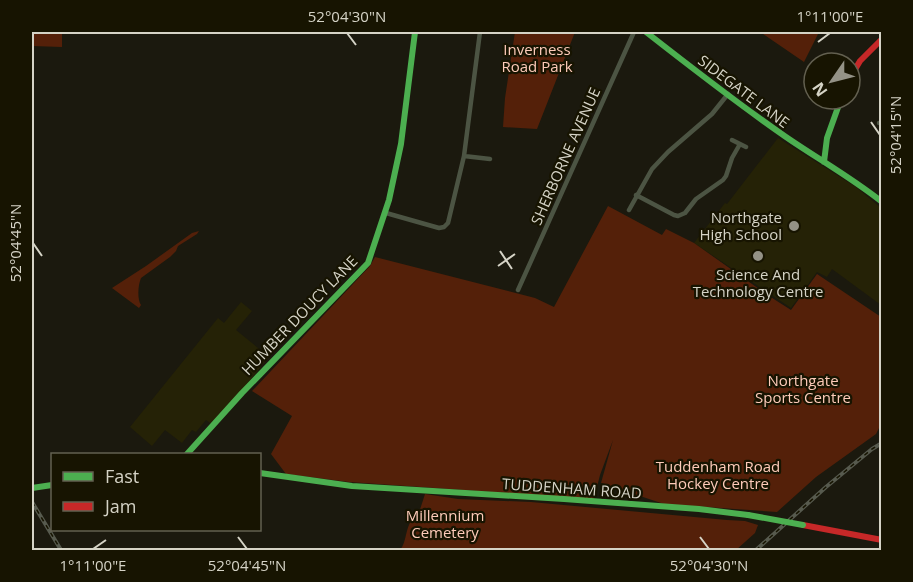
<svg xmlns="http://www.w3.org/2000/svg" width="913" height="582" font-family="'Open Sans',sans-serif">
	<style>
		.built { fill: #252206 }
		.green { fill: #542009 }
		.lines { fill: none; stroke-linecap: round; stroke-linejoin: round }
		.street { stroke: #4c5443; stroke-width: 4.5 }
		.fast { stroke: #4caf50; stroke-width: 6 }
		.jam { stroke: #c62828; stroke-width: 6 }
		.rail-casing { stroke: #575a4e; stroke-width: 4 }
		.rail { stroke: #171401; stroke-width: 1.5; stroke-dasharray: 4.5; stroke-linecap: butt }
		.fast-bridge { stroke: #4caf50; stroke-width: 6 }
		.ticks { fill: none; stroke: #d5d3c6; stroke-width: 2 }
		.poi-dot { fill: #949286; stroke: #171401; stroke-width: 2 }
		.labels { text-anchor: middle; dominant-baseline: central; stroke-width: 4.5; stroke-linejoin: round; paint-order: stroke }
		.park-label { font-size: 15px; fill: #fecbb9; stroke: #171401 }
		.street-label { font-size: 15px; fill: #d5d3c6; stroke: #171401 }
		.poi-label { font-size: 15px; fill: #d5d3c6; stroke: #171401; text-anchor: end }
		.neatline { fill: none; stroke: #d5d3c6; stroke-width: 2 }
		.ticks-label { font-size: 15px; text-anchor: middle; fill: #d5d3c6 }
	</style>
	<rect width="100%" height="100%" fill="#1b190e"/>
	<path class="built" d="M778 138 856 187 881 208V305L832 269 827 277 817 272 791 308 694 243 725 203 727 204Z
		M241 302 252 311 236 330 269 357 213 425 206 420 196 432 192 430 182 443 165 430 152 446 130 427 218 318 224 323Z"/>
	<path class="green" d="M32 32H62V47L32 46Z
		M515 32H575L537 129 503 127 505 98Z
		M760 32H819L804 62Z
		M608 206 662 235 666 229 694 243 769 296 791 310 817 274 881 317V424L876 434 816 477 777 512 664 504 601 483 613 440 600 475 594 499 349 482 286 474 271 454 292 416 252 391 370 266 375 257 535 298 554 307Z
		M199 231 197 234 178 246 176 251 170 257 141 278C138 285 137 299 141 305L139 308 112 288 146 266 192 233Z
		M425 494 458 499 531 502 727 520 745 521 758 525 755 533 736 550H400C407 542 405 528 412 520L416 522Z"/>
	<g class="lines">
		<path class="street" d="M879 123H882
			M732 140 746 147
			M464 156 490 159
			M636 195 674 215 678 216 685 213 696 199 723 180 726 176 732 158 740 144
			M629 210 652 169 668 152 712 114 728 94
			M386 213 439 228 444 227 448 223 464 156 480 32
			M518 290 634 32"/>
		<path class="fast" d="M646 32C692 68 738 104 786 137 818 159 852 178 882 202
			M824 162 827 138 841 99
			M187 454 242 393 368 263 389 200 401 144 415 32
			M260 473 352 486 564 499 699 509 748 515
			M32 488 52 485"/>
		<path class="jam" d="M850 78 860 61 882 39
			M803 525 882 540"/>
		<defs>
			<path id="rail" d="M32 502 61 550
				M756 550 826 487 872 449 882 443"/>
		</defs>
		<use href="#rail" class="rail-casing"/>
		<use href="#rail" class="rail"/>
		<path class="fast-bridge" d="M748 515 803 525"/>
	</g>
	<path class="ticks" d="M347 33 356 45M818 42 830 33M871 122 880 135M33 243 42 256M500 251 512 269M498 266 515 254M238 537 247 549M700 537 709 549M93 549 106 540"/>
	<g class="poi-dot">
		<circle cx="794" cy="226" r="6"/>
		<circle cx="758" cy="256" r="6"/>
	</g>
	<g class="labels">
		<g class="park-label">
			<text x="537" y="49">Inverness<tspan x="537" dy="17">Road Park</tspan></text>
			<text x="803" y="380">Northgate<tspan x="803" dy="17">Sports Centre</tspan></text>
			<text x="718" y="466">Tuddenham Road<tspan x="718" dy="17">Hockey Centre</tspan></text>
			<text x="445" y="515">Millennium<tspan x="445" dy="17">Cemetery</tspan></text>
		</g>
		<g class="street-label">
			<text transform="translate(744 91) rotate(37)">SIDEGATE LANE</text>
			<text transform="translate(565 156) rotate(-66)">SHERBORNE AVENUE</text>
			<text transform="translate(299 315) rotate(-46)">HUMBER DOUCY LANE</text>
			<text transform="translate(572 488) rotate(4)">TUDDENHAM ROAD</text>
		</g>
		<g class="poi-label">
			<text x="782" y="217">Northgate<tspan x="782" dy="17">High School</tspan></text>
			<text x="758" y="274" text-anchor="middle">Science And<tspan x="758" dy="17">Technology Centre</tspan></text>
		</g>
	</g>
	<rect width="913" height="582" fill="none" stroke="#171401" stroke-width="66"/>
	<rect x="51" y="453" width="210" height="78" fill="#171401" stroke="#636050" stroke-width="1.5"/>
	<rect x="63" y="472" width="30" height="9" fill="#4caf50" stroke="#636050" stroke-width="1.5"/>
	<text x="105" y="483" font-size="18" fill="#d5d3c6">Fast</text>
	<rect x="63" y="502" width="30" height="9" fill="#c62828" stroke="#636050" stroke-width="1.5"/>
	<text x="105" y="513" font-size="18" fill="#d5d3c6">Jam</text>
	<g transform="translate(832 81) rotate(235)"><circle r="28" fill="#171401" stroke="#636050" stroke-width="1.5"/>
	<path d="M0-4.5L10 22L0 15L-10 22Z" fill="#949286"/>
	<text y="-9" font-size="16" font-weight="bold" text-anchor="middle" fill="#d5d3c6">N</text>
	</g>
	<rect x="33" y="33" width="847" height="516" class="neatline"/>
	<g class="ticks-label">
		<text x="347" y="22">52°04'30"N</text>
		<text x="830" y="22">1°11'00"E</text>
		<text transform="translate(896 135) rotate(-90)" y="5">52°04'15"N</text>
		<text transform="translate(16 243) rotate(-90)" y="5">52°04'45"N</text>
		<text x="93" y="571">1°11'00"E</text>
		<text x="247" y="571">52°04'45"N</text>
		<text x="709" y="571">52°04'30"N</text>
	</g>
</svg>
